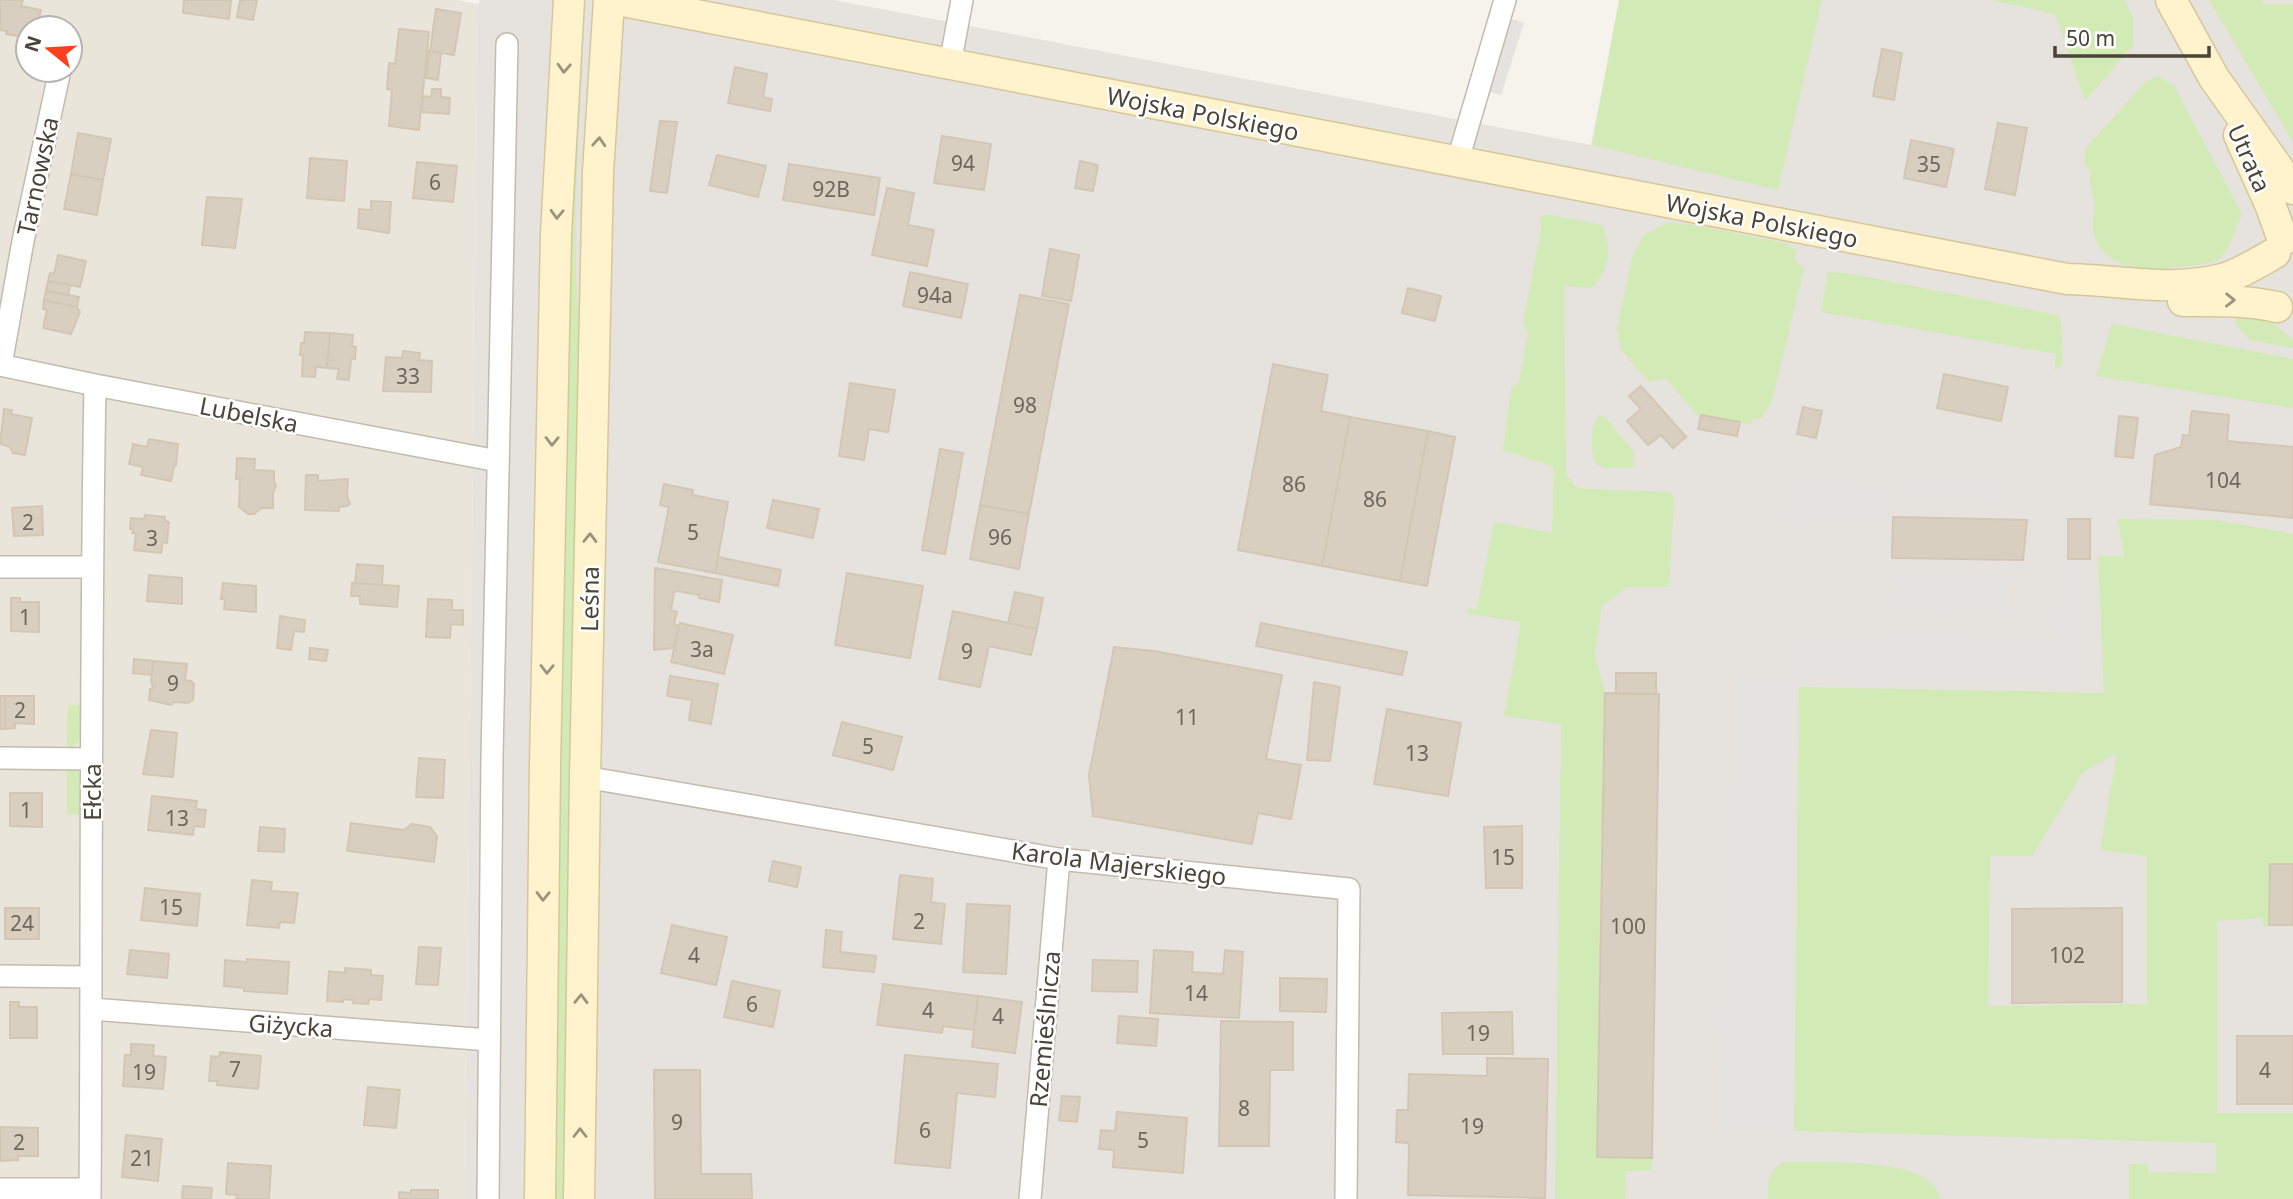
<svg xmlns="http://www.w3.org/2000/svg" width="2293" height="1199" font-family="'Noto Sans',sans-serif">
	<style>
		.residential { fill: #eae5da; fill-rule: evenodd }
		.industrial { fill: #e6e2dd }
		.green { fill: #d2eab5; fill-rule: evenodd }
		.parking { fill: #e5e3e0 }
		.building { fill: #d8cfc1; stroke: #d3c7b4; stroke-width: 2 }
		.lines { fill: none; stroke-linecap: round; stroke-linejoin: round }
		.street-casing { stroke: #c2bbae; stroke-width: 24 }
		.secondary-casing { stroke: #d6c79b; stroke-width: 33 }
		.street { stroke: #fff; stroke-width: 21 }
		.secondary { stroke: #fff3cd; stroke-width: 30 }
		.oneway { stroke: #9c937c }
		.labels { text-anchor: middle; dominant-baseline: central; stroke-width: 5; stroke-linejoin: round; paint-order: stroke }
		.number-label { font-size: 21px; fill: #6e675b }
		.street-label { font-size: 24px; fill: #4b4439; stroke: #fff }
	</style>
	<rect width="100%" height="100%" fill="#f6f3ec"/>
	<path class="residential" d="M0 0H457L478 4 465 1199H0ZM28 28H70V70H28Z"/>
	<path class="industrial" d="M480 0H834L1591 145 1620 0H2293V1199H465L478 4Z"/>
	<path class="green" d="M1619 0H1822L1778 190 1592 145Z
		M1991 0H2125L2133 18V45L2085 101 2055 14Z
		M2209 0H2261L2263 4H2293V142Z
		M574 69H582C577 163 571 256 581 350L567 1199H550Z
		M2157 76 2174 86 2242 214C2236 227 2230 250 2220 258 2209 266 2191 265 2178 267 2148 271 2099 270 2093 230 2092 222 2095 212 2094 203 2093 191 2088 184 2091 172L2086 167 2084 157 2086 148 2143 84Z
		M1546 214 1602 225C1612 247 1610 271 1591 288L1564 286 1566 475 1575 486 1585 489 1670 492 1674 498 1669 587H1627L1602 606 1595 654 1605 693 1597 1157 1652 1158V1170L1626 1171 1625 1199H1555L1561 724 1504 716 1521 622 1465 613 1469 609H1477L1494 522 1552 533 1554 467 1503 450 1511 389 1519 382 1528 333 1523 324 1541 229 1540 218Z
		M1666 223 1688 224 1785 243 1797 251 1794 260 1804 268 1772 401 1760 419H1752L1751 424 1701 415 1698 416 1665 378 1649 382 1621 350 1617 330 1632 257 1644 235Z
		M1828 272 1852 274 2058 315 2061 323 2063 364 2055 370 2056 354 1821 312Z
		M2237 307 2260 313 2293 340V348L2250 340 2236 324Z
		M2112 324 2293 359V408L2096 376Z
		M1599 415 1605 417 1634 452 1633 468H1605L1595 463C1590 449 1590 427 1599 415Z
		M2118 519 2215 520 2293 534V925H2269L2264 928 2262 918 2217 921V1113H2293V1199H2129V1164H2147L2149 1172 2216 1173V1143L1794 1131 1799 687 2104 693 2098 556H2124ZM2117 753 2100 850 2147 856V1004L1988 1006 1990 856H2032L2083 772Z
		M68 705H82C82 721 87 744 67 749Z
		M67 766 74 767 82 777V815L67 814Z
		M1784 1162C1815 1163 1938 1155 1939 1199H1768C1768 1180 1767 1173 1784 1162Z"/>
	<path class="parking" d="M1510 18 1524 23 1501 95 1487 91Z
		M1791 481 1888 483 1886 524 1788 522Z
		M1996 481V499H1904V482Z
		M2068 559H2079L2077 689 2057 690V685L1792 681 1789 1132 1720 1131 1736 681H1792L1795 636 2059 640 2062 565Z
		M1893 577 2007 578V613L1892 607Z"/>
	<path class="building" d="M0 0H23L21 6 41 10 37 28H28V38L6 34 7 31 0 30Z
		M184 0H231L229 19 183 13Z
		M240 0H257L253 20 237 17Z
		M436 9 461 13 454 55 430 51Z
		M399 29 429 32 419 130 389 126 392 90 387 89 389 63 395 64Z
		M1882 49 1902 53 1894 100 1873 96Z
		M429 51 441 53 438 80 426 78Z
		M735 67 767 74 763 97 772 99 770 111 728 103Z
		M432 89H441V97L450 98 449 114 421 112 423 96 431 97Z
		M660 121 677 122 667 193 650 191Z
		M1998 123 2027 128 2015 195 1985 189Z
		M78 133 111 139 103 180 71 174Z
		M942 136 991 144 984 190 934 183Z
		M1911 140 1954 149 1946 187 1904 178Z
		M717 155 766 166 758 197 709 185Z
		M310 158 347 161 344 201 307 198Z
		M1080 161 1098 165 1093 191 1075 188Z
		M417 162 457 166 453 202 413 198Z
		M789 164 880 178 874 215 783 200Z
		M71 174 103 180 97 215 64 209Z
		M887 188 914 193 908 225 934 230 927 266 872 255Z
		M207 197 242 199 235 248 202 245Z
		M371 201 391 202 389 233 358 228 359 209 371 210Z
		M1050 249 1079 255 1071 301 1042 296Z
		M58 255 86 261 80 287 48 281 50 273 54 274Z
		M910 272 968 284 961 318 903 306Z
		M48 281 70 285 68 295 46 291Z
		M1408 288 1441 296 1435 321 1402 313Z
		M46 291 79 297 77 307 44 300Z
		M1020 295 1069 304 1029 514 980 505Z
		M44 300 77 307 80 312 71 334 43 328 47 310 43 309Z
		M305 332 330 333 327 368 316 367 315 377 302 376 303 355H300L301 343H304Z
		M330 333 353 335 352 346 356 347 355 359H351L349 380 337 379 339 369 327 368Z
		M403 351 420 353 419 360 432 361 431 392 383 391 386 357 402 358Z
		M1273 364 1328 375 1321 411 1350 417 1322 566 1238 550Z
		M1944 374 2008 387 2001 421 1937 408Z
		M850 383 895 390 888 432 869 429 864 460 839 456Z
		M1641 386 1686 437 1673 448 1661 435 1648 445 1627 421 1641 409 1629 396Z
		M1803 407 1822 411 1816 438 1797 434Z
		M4 409 12 410 11 414 32 418 25 455 13 453 10 447 0 444Z
		M2192 411 2229 415 2227 441 2293 447V518L2150 504 2155 455 2181 447 2183 435 2189 436Z
		M1701 415 1740 422 1737 436 1698 429Z
		M2119 416 2138 418 2133 458 2115 456Z
		M1350 417 1428 431 1400 581 1322 566Z
		M1428 431 1455 437 1427 586 1400 581Z
		M149 439 178 444 176 465 174 467 171 481 141 475 143 467 129 464 133 444 147 447Z
		M940 449 963 453 945 554 922 550Z
		M237 458 255 459 254 470 274 471V482L276 485 273 493V508H261L254 514H248L239 507 240 479H236Z
		M306 475H318V481L348 479 347 495 350 504 347 506 339 507V511L305 510Z
		M664 484 693 490 692 495 728 502 715 573 658 562 669 507 660 505Z
		M773 500 819 509 813 538 767 528Z
		M980 505 1029 514 1019 569 970 559Z
		M42 506 43 535 14 536 12 508Z
		M145 515 165 517V521L169 522 167 543 163 542 161 553 134 550 136 533H132L133 529H130L131 518 144 519Z
		M1893 517 2027 520 2023 560 1892 558Z
		M2068 519H2090V559H2068Z
		M718 557 781 570 778 586 715 573Z
		M357 564 383 566 382 585 355 583Z
		M655 568 722 580 719 602 699 598V595L678 591 674 592 671 610 677 612 674 624 679 626 674 648 654 650Z
		M847 573 923 586 910 658 835 645Z
		M149 575 182 578V604L147 601Z
		M223 583 256 586V612L224 609 225 599H221Z
		M352 583 399 586 397 607 360 604V596H351Z
		M1015 592 1043 598 1037 629 1008 623Z
		M11 598H20V602H39V632L11 631Z
		M428 599 452 600V610H463V625L451 624 450 638 426 637Z
		M953 611 1037 629 1031 655 989 646 980 687 939 679Z
		M280 616 305 620 304 632 294 631 291 650 277 648Z
		M680 623 733 635 724 674 671 662Z
		M1261 623 1407 652 1402 675 1256 646Z
		M1114 647 1154 651 1282 675 1266 759 1301 765 1291 819 1258 813 1252 844 1093 816 1089 775Z
		M310 648 328 650 326 661 309 659Z
		M134 659 153 661 152 675 133 673Z
		M153 661 187 664 185 680 191 681 194 684 193 700 188 703 174 702 171 705 149 700 150 689 153 688 151 680Z
		M1616 673H1656V694H1616Z
		M670 676 718 684 711 724 689 720 692 700 667 696Z
		M1314 682 1340 687 1330 761 1307 760Z
		M1605 693 1659 694 1652 1158 1597 1157Z
		M0 696H5V729H0Z
		M5 696H34V724L15 723V728L5 729Z
		M1387 709 1461 723 1448 796 1374 784Z
		M842 722 902 737 893 770 833 755Z
		M151 730 177 733 173 777 143 774Z
		M419 758 445 760 443 798 416 797Z
		M10 793H42V827L10 826Z
		M152 796 197 801 196 809 206 810 204 827 194 826 193 835 148 830Z
		M351 823 404 830 412 824 430 827 437 836 434 862 347 851Z
		M1522 826V888H1486L1484 827Z
		M260 827 285 829 284 852 258 851Z
		M773 861 801 867 797 887 769 881Z
		M2270 864H2293V925H2269Z
		M900 875 933 879 931 902 945 904 941 944 893 939Z
		M252 880 272 882 271 891 298 893 294 923 280 922 279 928 247 925Z
		M145 888 200 894 197 926 141 920Z
		M967 904 1010 906 1006 974 963 972Z
		M5 908H39V939H5Z
		M2122 908V1002L2012 1003V909Z
		M672 925 727 937 716 985 661 973Z
		M826 930 842 932 840 952 876 956 874 972 823 967Z
		M419 947 441 948 438 985 416 984Z
		M130 950 169 954 167 978 127 974Z
		M1154 950 1193 952 1192 972 1223 974 1225 950 1243 952 1239 1018 1150 1013Z
		M247 959 289 962 287 994 244 991V988L224 986 225 960 247 962Z
		M1093 960 1138 961 1137 992 1092 991Z
		M345 968 371 970V975L383 976 381 1000 369 999 368 1004 353 1003V1000L343 999V1002L327 1001 329 971 345 973Z
		M1280 978 1327 979 1326 1012 1280 1011Z
		M732 981 780 991 773 1027 724 1017Z
		M883 984 978 996 974 1030 943 1026 942 1033 877 1025Z
		M978 996 1022 1002 1015 1053 972 1047Z
		M10 1002H19V1007H37V1038H10Z
		M1512 1012 1513 1054H1443L1442 1013Z
		M1119 1016 1158 1019 1156 1046 1117 1043Z
		M1221 1021 1293 1022V1070H1270L1269 1146H1219Z
		M2237 1036H2293V1104H2237Z
		M131 1044 154 1045 153 1056 166 1057 163 1089 123 1086 125 1055H131Z
		M220 1052 261 1056 258 1089 217 1085V1081H209L211 1056 219 1057Z
		M905 1055 998 1064 995 1097 957 1093 950 1168 895 1163Z
		M1487 1058 1548 1059 1545 1198 1408 1195 1409 1143 1396 1142 1397 1110H1408L1409 1074 1487 1076Z
		M654 1070H700L701 1174H751L752 1199H655Z
		M368 1087 400 1090 396 1128 364 1125Z
		M1062 1096 1080 1097 1077 1122 1059 1120Z
		M1117 1112 1187 1118 1183 1173 1113 1167 1114 1150 1099 1149 1101 1130 1115 1131Z
		M0 1127 38 1128V1156H18V1160L0 1161Z
		M126 1135 162 1139 158 1181 122 1177Z
		M228 1163 271 1166 269 1199H236L237 1195 226 1194Z
		M183 1186 212 1188 211 1199H182Z
		M411 1190H438V1199H399V1192L411 1193Z"/>
	<g class="lines">
		<defs>
			<path id="street" d="M950 64 962 0
				M1457 163 1505 0
				M0 365 95 385 498 461
				M1 365 23 241 60 70
				M0 567H91
				M0 758 91 759
				M585 777 1059 859 1349 889 1346 1199
				M0 976 91 977
				M92 1009 489 1040
				M0 1189H90
				M90 1199C92 928 90 656 95 385
				M488 1199 492 757 507 44
				M1030 1199 1059 859"/>
			<path id="secondary" d="M618 0 2067 279C2119 280 2175 293 2226 278 2243 272 2259 262 2275 253
				M2171 0 2214 78 2293 189
				M2239 135 2270 204 2283 240
				M2183 301C2215 301 2245 300 2277 307
				M540 1199 545 766 556 234 569 0
				M579 1199 585 777 598 172 609 0"/>
		</defs>
		<use href="#street" class="street-casing"/>
		<use href="#secondary" class="secondary-casing"/>
		<use href="#street" class="street"/>
		<use href="#secondary" class="secondary"/>
	</g>
	<defs><path id="oneway-chevron" d="M-2-3.5L2.5 0L-2 3.5" fill="none" stroke-width="1.6" stroke-linecap="round" stroke-linejoin="round" transform="scale(1.75)"/></defs>
	<g class="oneway">
		<use href="#oneway-chevron" transform="translate(564 68) rotate(93)"/>
		<use href="#oneway-chevron" transform="translate(599 142) rotate(-87)"/>
		<use href="#oneway-chevron" transform="translate(557 214) rotate(92)"/>
		<use href="#oneway-chevron" transform="translate(2230 300) rotate(1)"/>
		<use href="#oneway-chevron" transform="translate(552 441) rotate(91)"/>
		<use href="#oneway-chevron" transform="translate(590 538) rotate(-89)"/>
		<use href="#oneway-chevron" transform="translate(547 669) rotate(91)"/>
		<use href="#oneway-chevron" transform="translate(543 896) rotate(91)"/>
		<use href="#oneway-chevron" transform="translate(581 999) rotate(-89)"/>
		<use href="#oneway-chevron" transform="translate(580 1133) rotate(-90)"/>
	</g>
	<g class="labels">
		<g class="number-label">
			<text x="963" y="163">94</text>
			<text x="1929" y="164">35</text>
			<text x="435" y="182">6</text>
			<text x="831" y="189">92B</text>
			<text x="935" y="295">94a</text>
			<text x="408" y="376">33</text>
			<text x="1025" y="405">98</text>
			<text x="2223" y="480">104</text>
			<text x="1294" y="484">86</text>
			<text x="1375" y="499">86</text>
			<text x="28" y="522">2</text>
			<text x="693" y="532">5</text>
			<text x="1000" y="537">96</text>
			<text x="152" y="538">3</text>
			<text x="25" y="617">1</text>
			<text x="702" y="649">3a</text>
			<text x="967" y="651">9</text>
			<text x="173" y="683">9</text>
			<text x="20" y="710">2</text>
			<text x="1187" y="717">11</text>
			<text x="868" y="746">5</text>
			<text x="1417" y="753">13</text>
			<text x="26" y="810">1</text>
			<text x="177" y="818">13</text>
			<text x="1503" y="857">15</text>
			<text x="171" y="907">15</text>
			<text x="919" y="921">2</text>
			<text x="22" y="923">24</text>
			<text x="1628" y="926">100</text>
			<text x="694" y="955">4</text>
			<text x="2067" y="955">102</text>
			<text x="1196" y="993">14</text>
			<text x="752" y="1004">6</text>
			<text x="928" y="1010">4</text>
			<text x="998" y="1016">4</text>
			<text x="1478" y="1033">19</text>
			<text x="235" y="1069">7</text>
			<text x="2265" y="1070">4</text>
			<text x="144" y="1072">19</text>
			<text x="1244" y="1108">8</text>
			<text x="677" y="1122">9</text>
			<text x="1472" y="1126">19</text>
			<text x="925" y="1130">6</text>
			<text x="1143" y="1140">5</text>
			<text x="19" y="1142">2</text>
			<text x="142" y="1158">21</text>
		</g>
		<g class="street-label">
			<text transform="translate(1203 113) rotate(11)">Wojska Polskiego</text>
			<text transform="translate(2250 158) rotate(66)">Utrata</text>
			<text transform="translate(37 176) rotate(-78)">Tarnowska</text>
			<text transform="translate(1762 220) rotate(11)">Wojska Polskiego</text>
			<text transform="translate(249 414) rotate(11)">Lubelska</text>
			<text transform="translate(589 599) rotate(-89)">Leśna</text>
			<text transform="translate(91 792) rotate(-90)">Ełcka</text>
			<text transform="translate(1119 863) rotate(7)">Karola Majerskiego</text>
			<text transform="translate(291 1025) rotate(4)">Giżycka</text>
			<text transform="translate(1044 1029) rotate(-85)">Rzemieślnicza</text>
		</g>
	</g>
	<g transform="translate(49 49) rotate(288)"><circle r="33" fill="#ffffff" stroke="#b7b4b0" stroke-width="2"/>
	<path d="M0-5L12 26L0 18L-12 26Z" fill="#fc3f1d"/>
	<text y="-10" font-size="19" font-weight="bold" text-anchor="middle" fill="#4b4439">N</text>
	</g>
	<path d="M2055 46v10h154v-10" fill="none" stroke="#4b4439" stroke-width="3.5"/>
	<text x="2066" y="46" font-size="21" fill="#4b4439" stroke="#ffffff" stroke-width="5" paint-order="stroke">50 m</text>
</svg>
